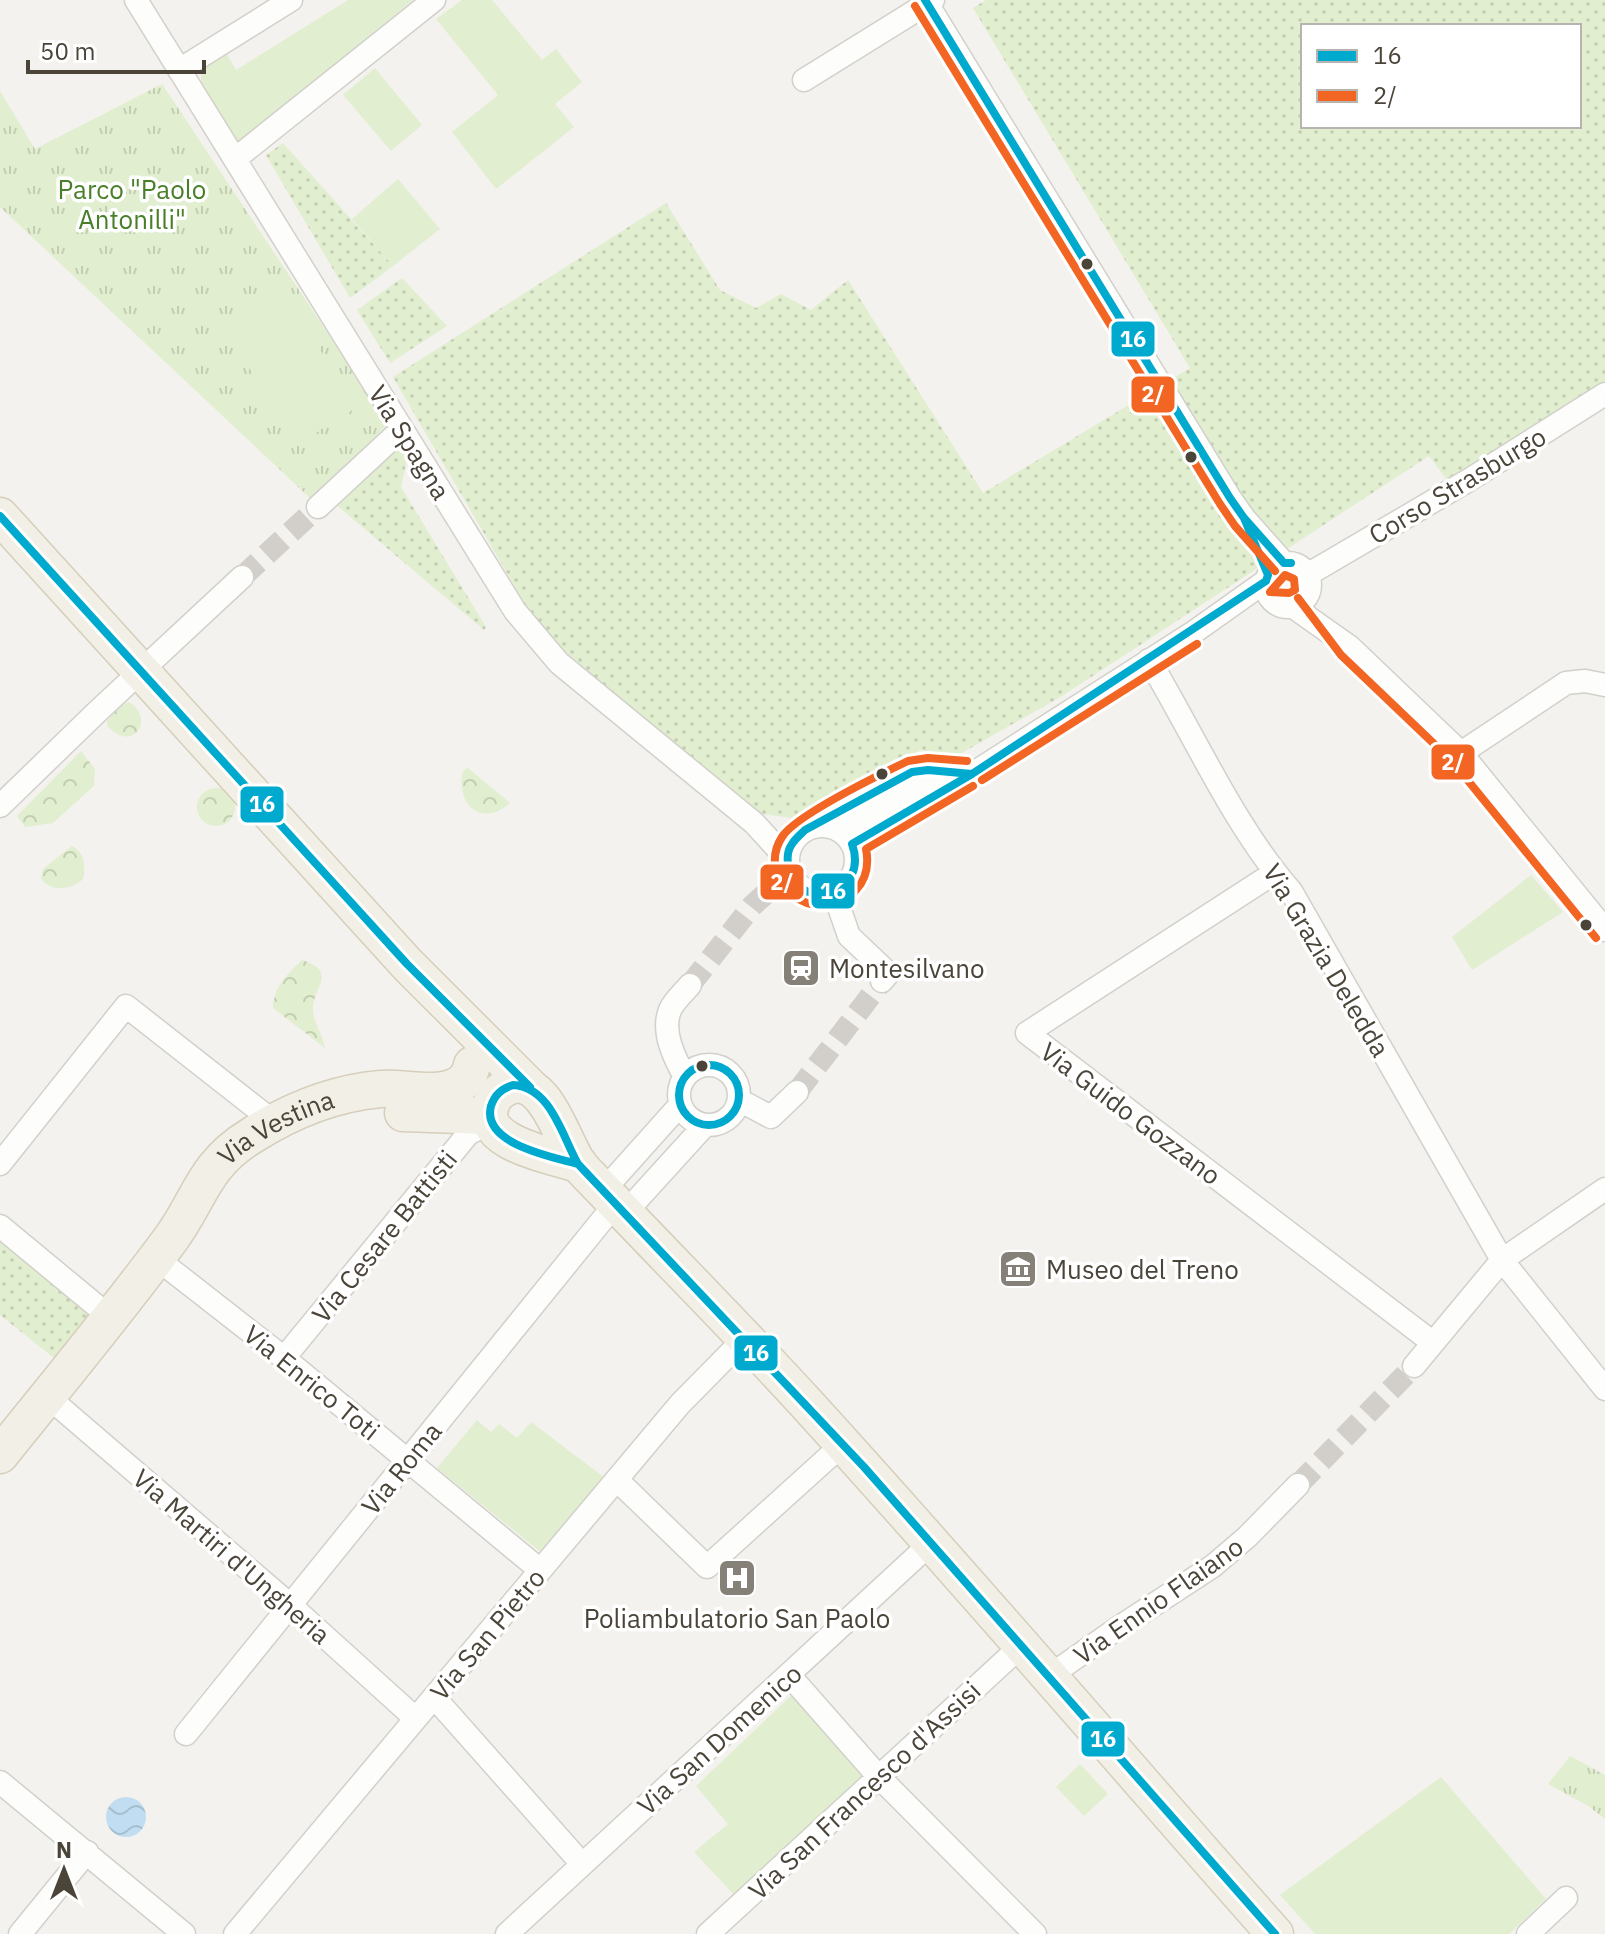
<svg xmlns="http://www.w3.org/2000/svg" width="1605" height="1934" font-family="'IBM Plex Sans',sans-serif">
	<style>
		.grass { fill: url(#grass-dots); fill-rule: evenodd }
		.forest { fill: url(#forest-crowns) }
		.park { fill: url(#park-tufts) }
		.garden { fill: #e1eecf }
		.water { fill: url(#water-waves) }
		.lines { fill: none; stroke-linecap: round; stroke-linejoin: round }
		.minor-tunnel { stroke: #d2cfca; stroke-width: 22; stroke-dasharray: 22 11; stroke-linecap: butt }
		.minor-casing { stroke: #d2d0cb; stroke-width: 25 }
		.primary-casing { stroke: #d6cebb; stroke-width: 39 }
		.minor { stroke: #fdfdfc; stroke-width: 22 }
		.primary { stroke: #f2efe6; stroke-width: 36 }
		.bus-1-casing { stroke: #fff; stroke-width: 14 }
		.bus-2-casing { stroke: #fff; stroke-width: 14 }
		.bus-1 { stroke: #00a9ce; stroke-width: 8 }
		.bus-2 { stroke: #f26522; stroke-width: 8 }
		.bus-dot { fill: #4b4439; stroke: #fff; stroke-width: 3 }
		.labels { text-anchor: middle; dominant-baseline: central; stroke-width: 7; stroke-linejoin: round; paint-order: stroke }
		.park-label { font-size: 26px; fill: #4a7f2a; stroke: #fff }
		.street-label { font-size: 26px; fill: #4b4439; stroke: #fff }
		.poi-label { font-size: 26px; fill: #4b4439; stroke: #fff; text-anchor: start }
		.line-badge { stroke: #fff; stroke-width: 3 }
		.badge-label { font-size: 22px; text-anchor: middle; font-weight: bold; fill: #fff }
	</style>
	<defs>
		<pattern id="grass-dots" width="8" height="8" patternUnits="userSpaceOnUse" patternTransform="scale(2)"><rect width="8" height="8" fill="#e1eecf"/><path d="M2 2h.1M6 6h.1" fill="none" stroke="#c3cdb2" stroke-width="1.8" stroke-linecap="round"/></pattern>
		<pattern id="forest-crowns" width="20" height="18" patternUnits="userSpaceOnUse" patternTransform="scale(2)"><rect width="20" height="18" fill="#e1eecf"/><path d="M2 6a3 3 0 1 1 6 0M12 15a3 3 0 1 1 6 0" fill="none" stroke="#c3cdb2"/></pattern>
		<pattern id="park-tufts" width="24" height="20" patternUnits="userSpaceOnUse" patternTransform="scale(2)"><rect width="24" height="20" fill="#e1eecf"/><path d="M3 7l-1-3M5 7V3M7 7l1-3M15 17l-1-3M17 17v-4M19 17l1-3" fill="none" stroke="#c3cdb2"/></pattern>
		<pattern id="water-waves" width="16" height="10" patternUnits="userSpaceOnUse" patternTransform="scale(2)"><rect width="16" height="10" fill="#c0ddf1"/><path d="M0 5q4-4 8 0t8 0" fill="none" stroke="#a6bfcf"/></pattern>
	</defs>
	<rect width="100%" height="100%" fill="#f4f2ee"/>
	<path class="grass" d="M986 0H1605V382L1448 481 1429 456 1062 696 953 758 921 750 792 818 755 813 540 630 393 377 666 203 720 290 756 308 781 294 811 310 848 280 983 493 1190 368 973 8ZM1303 26H1579V126H1303Z
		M283 143 393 266 350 298 266 155Z
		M402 278 447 326 390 363 357 310Z
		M397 449 403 452 407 459 401 487 486 627 484 630 335 504 392 451Z
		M0 1234 94 1308 54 1358 0 1315Z"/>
	<path class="forest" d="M129 702C156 719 133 753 108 727L107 721 120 706Z
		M81 751 95 769 94 786 53 823 25 827 17 816Z
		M468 768 510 803C482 828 455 805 463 771Z
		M197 807a19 19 0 1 1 38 0a19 19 0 1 1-38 0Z
		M72 846C86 854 85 864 83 879 71 890 50 893 41 878L43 869Z
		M302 960C340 972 311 989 313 1011 314 1024 323 1035 325 1048L273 1008C274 986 287 975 302 960Z"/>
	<path class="park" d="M162 84 388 424 311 499 0 207V91L35 149Z
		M1570 1756 1605 1775V1819L1588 1806 1548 1784Z"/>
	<path class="garden" d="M348 0H413L236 146C227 131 195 90 202 73 205 65 217 57 225 51L236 70Z
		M462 0H492L542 60 556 49 582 82 555 104 574 127 496 189 452 132 498 95 436 19Z
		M375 68 422 125 391 151 343 95Z
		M398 179 440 229 393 266 352 219Z
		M279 286 357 407 298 444 220 323Z
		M1531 875 1563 912 1472 970 1452 937Z
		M477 1420 491 1432 499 1424 517 1438 531 1422 609 1481 543 1554 437 1468Z
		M794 1693 869 1774 735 1896 694 1852 728 1824 696 1786Z
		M1080 1764 1108 1794 1084 1816 1056 1787Z
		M1441 1777 1546 1899 1509 1934H1315L1280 1895Z"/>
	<path class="water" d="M106 1817a20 20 0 1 1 40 0a20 20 0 1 1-40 0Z"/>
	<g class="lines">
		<path class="minor-tunnel" d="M242 577 318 507
			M690 985 752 906 770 890
			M797 1092 882 981
			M1298 1485 1414 1366"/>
		<defs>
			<path id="minor" d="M136 0 515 611 559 663 754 823 787 859
				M925 0 1230 498 1244 518 1284 563
				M179 70 291 0
				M804 80 933 0
				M235 159 434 0
				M318 507 402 429
				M1266 585a22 22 0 1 1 44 0a22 22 0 1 1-44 0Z
				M1307 575 1469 480 1605 394
				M1292 606 1350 647 1461 753 1605 930
				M1149 660C1193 733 1235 828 1291 891L1502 1260 1605 1389
				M1461 753 1566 683 1585 681 1605 685
				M0 806 98 711 242 577
				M788 860a34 34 0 1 1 68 0a34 34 0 1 1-68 0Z
				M840 831 944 774
				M852 844 972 774 1194 632 1266 581
				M1274 873 1027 1033 1432 1342
				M770 890 790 874
				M834 893 849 936 887 972V975L882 981
				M679 1095a30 30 0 1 1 60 0a30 30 0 1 1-60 0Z
				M685 1077C675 1059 661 1032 670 1010 674 1001 684 992 690 985
				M739 1100 771 1117 797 1092
				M0 1164 126 1006 265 1115 277 1119
				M603 1191 680 1105
				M625 1213 705 1125
				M0 1226 110 1317
				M156 1258 284 1358 540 1570
				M284 1358 468 1134 491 1122
				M1414 1366 1502 1260 1605 1189
				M47 1396 289 1604 415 1718
				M617 1480 707 1567 843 1444
				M790 1676 878 1776 1035 1934
				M1048 1677 1118 1628 1213 1566 1247 1537 1298 1485
				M434 1697 582 1864
				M186 1734 616 1203
				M0 1782 184 1934
				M20 1934 87 1852
				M235 1934 680 1404 745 1338
				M507 1934 930 1544
				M708 1934 1021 1646
				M1528 1934 1566 1898"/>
			<g id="primary">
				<path d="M0 516 407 964 530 1087"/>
				<path d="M403 1113 489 1116"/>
				<path d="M579 1164C553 1156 470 1142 493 1100 496 1093 505 1087 513 1085 547 1078 563 1143 579 1165 586 1173 594 1181 602 1189 669 1260 738 1329 804 1401 964 1576 1118 1757 1275 1934"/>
				<path id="s1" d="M0 1455C57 1384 116 1313 170 1240 200 1200 202 1166 251 1136 290 1111 334 1093 381 1089 404 1087 433 1096 454 1087 465 1083 470 1075 472 1065"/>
			</g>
		</defs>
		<use href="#minor" class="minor-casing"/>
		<use href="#primary" class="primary-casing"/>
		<use href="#minor" class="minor"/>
		<use href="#primary" class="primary"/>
		<defs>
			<path id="bus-1" d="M925 0 1230 498 1244 518 1284 563H1291
				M0 516 407 964 530 1087
				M928 770 972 774 852 844C870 894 801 914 789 869 787 861 787 851 792 844 795 839 801 834 805 830L912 772Z
				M972 774 1266 581 1268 575 1244 518
				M679 1095a30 30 0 1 1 60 0a30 30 0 1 1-60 0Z
				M513 1085C551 1087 562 1136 578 1164 553 1157 481 1144 491 1106 495 1094 502 1089 513 1085Z
				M578 1164 864 1467 1275 1934"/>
			<path id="bus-2" d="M915 6 1220 504 1235 526 1275 571
				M1285 575 1294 579 1295 590 1289 593 1270 592Z
				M1298 598 1341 655 1452 761 1596 938
				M967 761 928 758 908 761C881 774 796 815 782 837 754 880 815 932 856 890 867 878 869 864 866 849L973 786
				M982 780 1197 644"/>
		</defs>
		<use href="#bus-1" class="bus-1-casing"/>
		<use href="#bus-2" class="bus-2-casing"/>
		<use href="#bus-1" class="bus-1"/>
		<use href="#bus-2" class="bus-2"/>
	</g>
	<defs>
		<symbol id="station-square" viewBox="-11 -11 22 22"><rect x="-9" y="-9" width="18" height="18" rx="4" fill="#868178" stroke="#fff"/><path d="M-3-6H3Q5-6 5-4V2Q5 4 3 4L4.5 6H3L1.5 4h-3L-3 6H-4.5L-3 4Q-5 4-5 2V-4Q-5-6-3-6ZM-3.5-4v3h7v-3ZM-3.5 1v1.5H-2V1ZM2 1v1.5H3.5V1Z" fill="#fff"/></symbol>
		<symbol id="museum-square" viewBox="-11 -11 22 22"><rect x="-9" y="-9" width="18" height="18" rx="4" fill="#868178" stroke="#fff"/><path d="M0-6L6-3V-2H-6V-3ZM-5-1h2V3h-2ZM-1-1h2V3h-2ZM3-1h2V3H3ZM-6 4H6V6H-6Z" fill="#fff"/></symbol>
		<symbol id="hospital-square" viewBox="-11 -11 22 22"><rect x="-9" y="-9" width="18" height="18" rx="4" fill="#868178" stroke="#fff"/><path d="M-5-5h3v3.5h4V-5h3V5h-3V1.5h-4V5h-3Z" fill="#fff"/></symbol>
	</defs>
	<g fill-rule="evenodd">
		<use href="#station-square" x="779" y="946" width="44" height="44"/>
		<use href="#museum-square" x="996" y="1247" width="44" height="44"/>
		<use href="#hospital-square" x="715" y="1556" width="44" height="44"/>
	</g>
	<g class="bus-dot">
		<circle cx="1087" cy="264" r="7"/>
		<circle cx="1191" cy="457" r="7"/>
		<circle cx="882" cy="774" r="7"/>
		<circle cx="1586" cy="925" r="7"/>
		<circle cx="702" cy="1066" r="7"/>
	</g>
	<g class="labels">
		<g class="park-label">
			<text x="132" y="189">Parco "Paolo<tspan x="132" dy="30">Antonilli"</tspan></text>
		</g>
		<g class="street-label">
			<text transform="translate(410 442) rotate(58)">Via Spagna</text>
			<text transform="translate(1457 485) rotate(-31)">Corso Strasburgo</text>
			<text transform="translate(1327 960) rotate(59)">Via Grazia Deledda</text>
			<text transform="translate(1131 1113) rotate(37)">Via Guido Gozzano</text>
			<text stroke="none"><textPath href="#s1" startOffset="434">Via Vestina</textPath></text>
			<text transform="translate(384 1236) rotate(-51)">Via Cesare Battisti</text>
			<text transform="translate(312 1382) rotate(39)">Via Enrico Toti</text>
			<text transform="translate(401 1468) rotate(-51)">Via Roma</text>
			<text transform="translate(232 1556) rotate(41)">Via Martiri d'Ungheria</text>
			<text transform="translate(1158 1600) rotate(-35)">Via Ennio Flaiano</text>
			<text transform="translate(487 1634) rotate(-50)">Via San Pietro</text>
			<text transform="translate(719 1739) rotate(-42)">Via San Domenico</text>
			<text transform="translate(864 1790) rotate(-43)">Via San Francesco d'Assisi</text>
		</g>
		<g class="poi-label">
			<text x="829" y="968">Montesilvano</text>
			<text x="1046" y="1269">Museo del Treno</text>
			<text x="737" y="1618" text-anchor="middle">Poliambulatorio San Paolo</text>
		</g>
	</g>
	<g class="line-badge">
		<rect x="1110" y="320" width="46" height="38" rx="8" fill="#00a9ce"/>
		<rect x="1130" y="375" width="46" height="39" rx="8" fill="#f26522"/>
		<rect x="1430" y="743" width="46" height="38" rx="8" fill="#f26522"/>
		<rect x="239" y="785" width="46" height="39" rx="8" fill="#00a9ce"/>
		<rect x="759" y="863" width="46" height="38" rx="8" fill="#f26522"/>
		<rect x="810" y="872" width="46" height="38" rx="8" fill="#00a9ce"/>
		<rect x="733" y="1334" width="46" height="38" rx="8" fill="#00a9ce"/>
		<rect x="1080" y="1720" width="46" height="38" rx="8" fill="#00a9ce"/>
	</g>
	<g class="badge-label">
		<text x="1133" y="347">16</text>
		<text x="1153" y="402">2/</text>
		<text x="1453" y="770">2/</text>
		<text x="262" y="812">16</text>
		<text x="782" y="890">2/</text>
		<text x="833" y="899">16</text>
		<text x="756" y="1361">16</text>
		<text x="1103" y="1747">16</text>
	</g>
	<rect x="1301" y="24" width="280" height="104" fill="#ffffff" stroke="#b7b4b0" stroke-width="2"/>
	<rect x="1317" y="50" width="40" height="12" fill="#00a9ce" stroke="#b7b4b0" stroke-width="2"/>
	<text x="1373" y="64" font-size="24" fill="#4b4439">16</text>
	<rect x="1317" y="90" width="40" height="12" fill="#f26522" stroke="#b7b4b0" stroke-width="2"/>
	<text x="1373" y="104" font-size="24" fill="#4b4439">2/</text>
	<g transform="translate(64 1870)" stroke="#ffffff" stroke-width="6" paint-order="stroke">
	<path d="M0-6L14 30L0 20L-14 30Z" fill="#4b4439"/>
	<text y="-12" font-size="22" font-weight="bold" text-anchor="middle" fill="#4b4439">N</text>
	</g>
	<path d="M28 60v12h176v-12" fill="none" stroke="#4b4439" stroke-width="4"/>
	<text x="40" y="60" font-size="24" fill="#4b4439" stroke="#ffffff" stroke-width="6" paint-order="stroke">50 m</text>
</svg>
